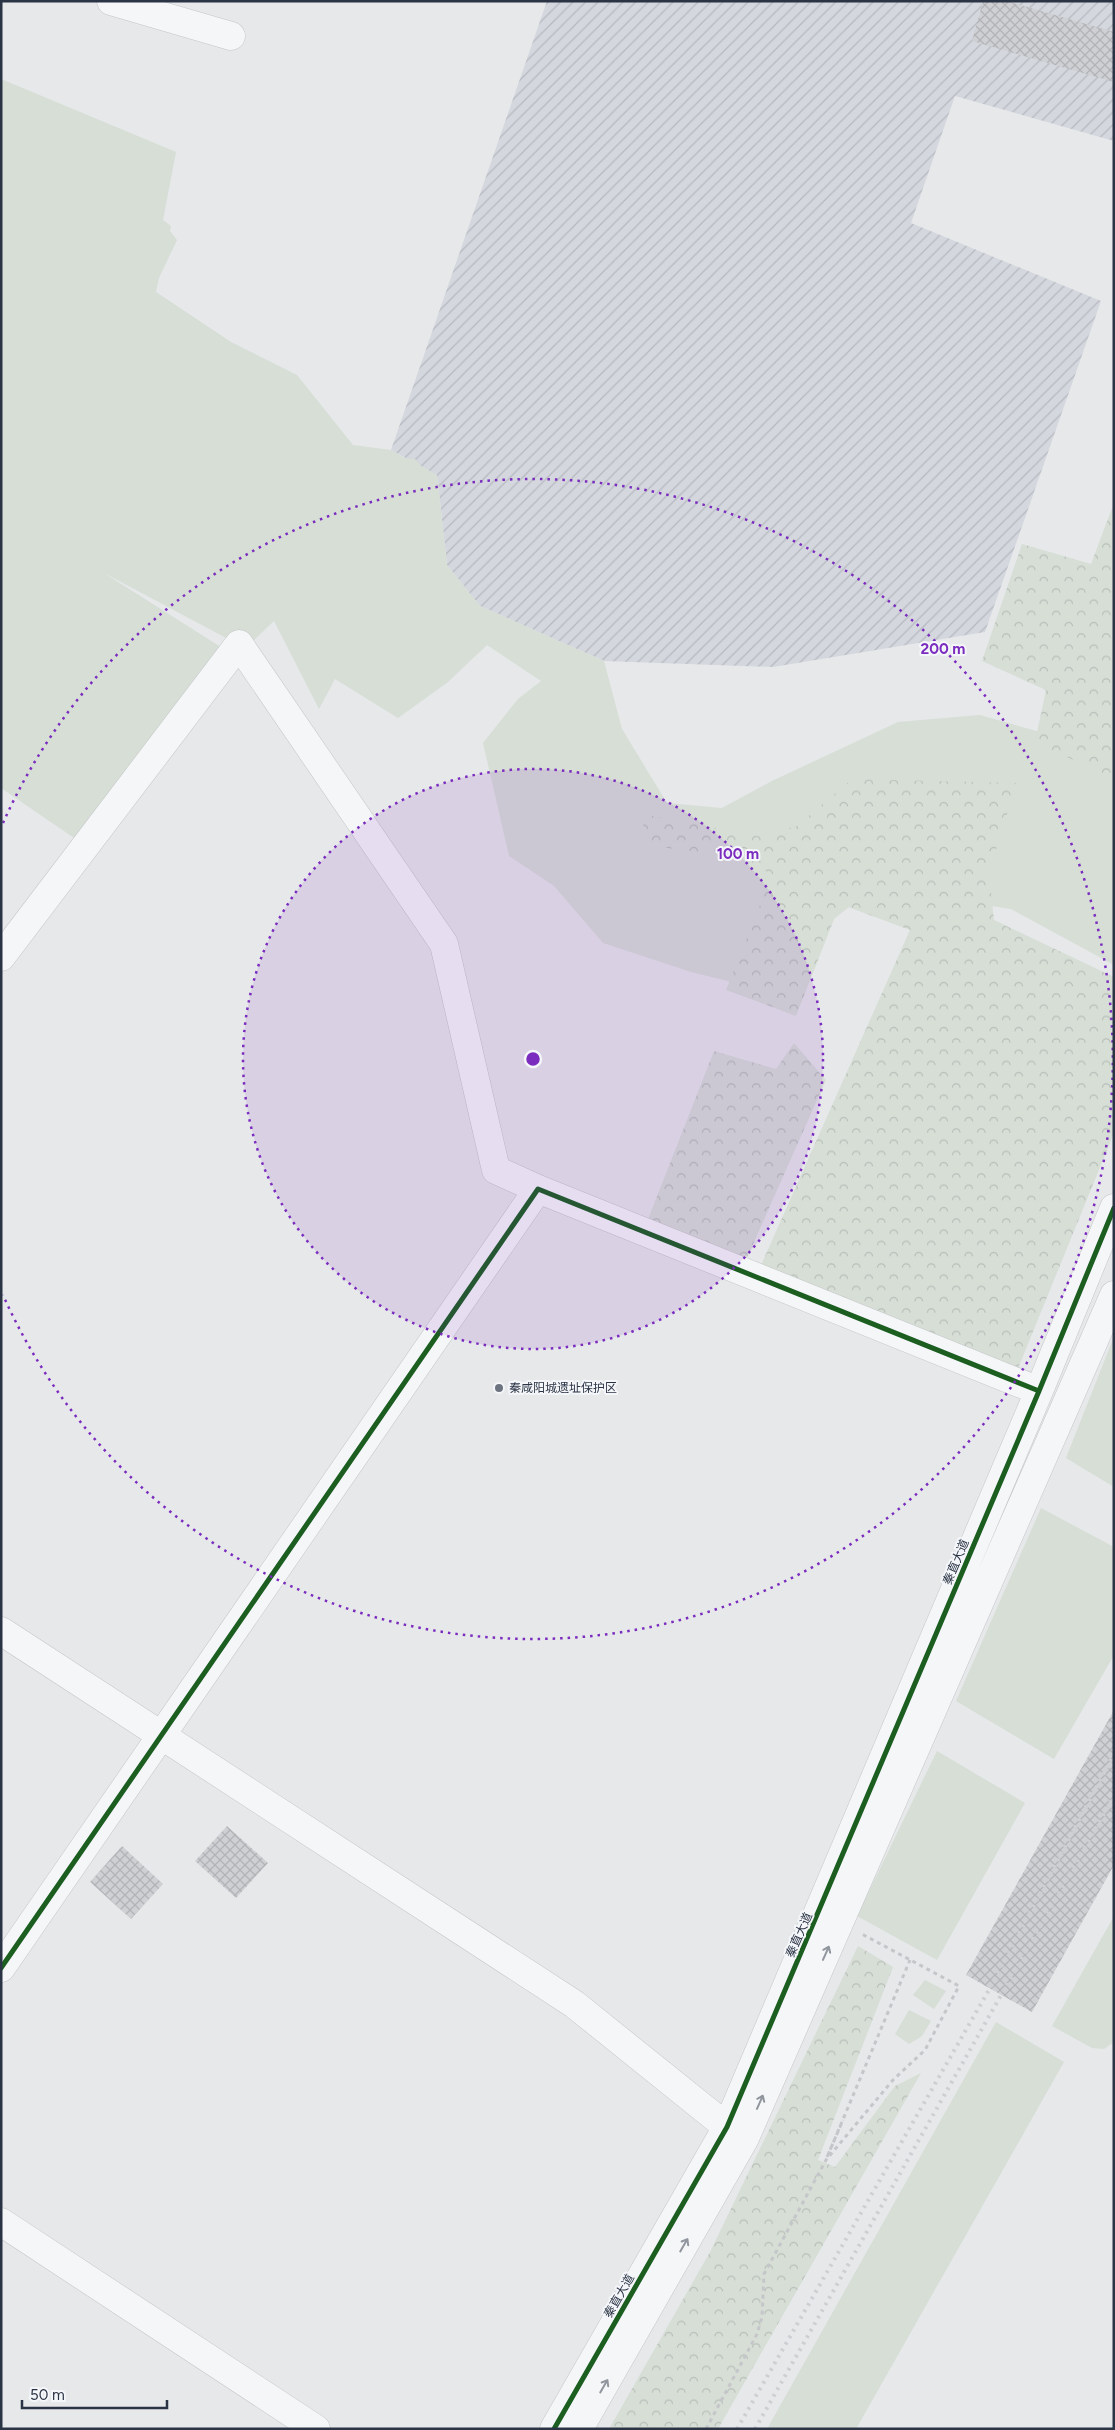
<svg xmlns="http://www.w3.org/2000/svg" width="1115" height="2430" font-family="Figtree,'Noto Sans SC',sans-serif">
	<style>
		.industrial { fill: url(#industrial-furrows) }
		.green { fill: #d6ded6 }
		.forest { fill: url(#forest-crowns) }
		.building { fill: url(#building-cross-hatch) }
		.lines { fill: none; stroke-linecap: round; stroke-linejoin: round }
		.minor-casing { stroke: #c4c6c8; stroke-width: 29 }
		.path { stroke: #c5c6ca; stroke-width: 3; stroke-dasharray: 4 4; stroke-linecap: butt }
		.minor { stroke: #f5f6f7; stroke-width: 28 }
		.rail { stroke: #cecfd2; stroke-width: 4; stroke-dasharray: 2.5 5; stroke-linecap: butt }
		.cycleway-casing { stroke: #f4f6f9; stroke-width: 8 }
		.cycleway { stroke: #1b5e20; stroke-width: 5 }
		.oneway { stroke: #90959e }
		.ring { fill: none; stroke: #7b2cbf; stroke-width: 2.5; stroke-dasharray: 2.5 5 }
		.poi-dot { fill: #6c737f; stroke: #f4f6f9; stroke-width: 2 }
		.labels { text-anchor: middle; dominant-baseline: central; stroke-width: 4; stroke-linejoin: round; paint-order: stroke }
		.poi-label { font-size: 12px; fill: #2b3445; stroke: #f4f6f9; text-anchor: start }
		.street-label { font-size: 12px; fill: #2b3445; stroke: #f4f6f9 }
		.centre { fill: #7b2cbf; stroke: #f4f6f9; stroke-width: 2.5 }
		.ring-label { font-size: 15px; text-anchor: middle; font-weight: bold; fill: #7b2cbf; stroke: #f4f6f9; stroke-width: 4; stroke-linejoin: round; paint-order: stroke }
	</style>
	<defs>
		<pattern id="industrial-furrows" width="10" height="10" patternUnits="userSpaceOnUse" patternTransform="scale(1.25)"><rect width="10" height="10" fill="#d4d7dd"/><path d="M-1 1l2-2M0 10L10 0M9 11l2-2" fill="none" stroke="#b6b9bf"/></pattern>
		<pattern id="forest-crowns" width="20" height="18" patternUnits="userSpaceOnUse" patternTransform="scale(1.25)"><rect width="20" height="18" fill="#d6ded6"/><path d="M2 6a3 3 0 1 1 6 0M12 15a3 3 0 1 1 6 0" fill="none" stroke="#b8bfb9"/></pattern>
		<pattern id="building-cross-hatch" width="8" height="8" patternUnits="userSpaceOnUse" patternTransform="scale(1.25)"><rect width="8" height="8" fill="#ced0d3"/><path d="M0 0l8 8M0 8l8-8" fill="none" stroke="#b1b3b6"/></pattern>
	</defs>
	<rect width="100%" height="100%" fill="#e6e8ea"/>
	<path class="industrial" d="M547 1H1114V141L955 96 911 223 1101 301 985 632 773 667 604 661 480 606 447 565 437 475 391 450Z"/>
	<path class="green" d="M1 79 176 152 163 220 171 226 170 231 177 240 159 278 156 292 231 342 297 375 353 445 391 450 405 458 415 459 421 466 437 475 447 565 480 606 604 661 622 729 667 803 722 808 772 781 898 722 980 715 1114 753V965L1011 909 947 899 864 895 834 919 797 998 691 972 603 943 554 886 509 856 483 743 518 699 541 681 487 645 448 682 398 718 335 679 319 709 274 621 252 642 230 640 104 573 227 651 83 844 1 788Z
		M1113 1339H1114V1487L1066 1458Z
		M1041 1508 1114 1547V1655L1054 1759 956 1701Z
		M937 1751 1025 1803 937 1960 857 1916Z
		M1114 1916V2042L1104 2049 1092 2048 1052 2026Z
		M925 1980 946 1991 934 2009 913 1995Z
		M909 2010 931 2021 922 2036 909 2044 895 2034Z
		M996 2022 1064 2062 856 2429H767Z"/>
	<path class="forest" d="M1114 503V779L1035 742 1046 690 982 661 1022 544 1091 564Z
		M852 779 1017 783 989 872 994 920 1114 977V1133L1012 1383 754 1281 910 930 840 904 796 1016 726 990 772 875 745 858 644 845 643 814 758 836 797 826Z
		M794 1043 826 1080 742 1269 641 1237 714 1051 776 1069Z
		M858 1946 893 1967 818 2160 835 2167 895 2086 921 2073 718 2429H609L710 2252Z"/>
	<path class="building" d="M983 1H1006L1114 32V82L972 41Z
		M1114 1710V1865L1032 2012 966 1975Z
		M227 1826 268 1863 236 1898 195 1861Z
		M122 1846 163 1884 131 1919 90 1882Z"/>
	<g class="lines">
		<defs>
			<path id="minor" d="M111 1 231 36
				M1 957 239 644 444 944 496 1170 538 1189
				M1 1631 574 2004 727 2127
				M1 1968 538 1189 1039 1391
				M1 2222 316 2429
				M554 2429 727 2127 1039 1391 1114 1208
				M579 2429 745 2138 1114 1295"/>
		</defs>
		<use href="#minor" class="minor-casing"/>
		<path class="path" d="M828 2155 910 1960
			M827 2157 843 2120
			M706 2429 757 2334 762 2317 764 2274 826 2160 893 2080 925 2050 959 1986 860 1933"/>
		<use href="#minor" class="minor"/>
		<path class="rail" d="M737 2429 990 1988 1114 1754
			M755 2429 1114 1796"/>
		<defs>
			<path id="cycleway" d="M1 1968 538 1189 1039 1391
				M554 2429 727 2127 1039 1391 1114 1208"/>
		</defs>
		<use href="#cycleway" class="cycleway-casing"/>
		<use href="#cycleway" class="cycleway"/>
	</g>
	<defs><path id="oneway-shaft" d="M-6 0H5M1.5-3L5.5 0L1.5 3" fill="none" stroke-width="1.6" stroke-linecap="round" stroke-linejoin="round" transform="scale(1.25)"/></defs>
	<g class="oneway">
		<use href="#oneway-shaft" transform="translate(826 1953) rotate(-66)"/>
		<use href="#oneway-shaft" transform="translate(760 2102) rotate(-66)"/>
		<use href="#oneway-shaft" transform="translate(684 2245) rotate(-60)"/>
		<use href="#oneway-shaft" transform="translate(604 2386) rotate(-60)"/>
	</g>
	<circle cx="533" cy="1059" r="290" fill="#7b2cbf" fill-opacity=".12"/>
	<g class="ring">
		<circle cx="533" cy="1059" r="290"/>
		<path d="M3 823A580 580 0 1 1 3 1295"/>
	</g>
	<circle class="poi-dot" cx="499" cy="1388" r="5"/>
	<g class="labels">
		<g class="poi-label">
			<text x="509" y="1388">秦咸阳城遗址保护区</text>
		</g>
		<g class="street-label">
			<text transform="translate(956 1562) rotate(-67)">秦直大道</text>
			<text transform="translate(799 1935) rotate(-66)">秦直大道</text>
			<text transform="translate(619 2296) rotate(-60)">秦直大道</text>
		</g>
	</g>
	<circle cx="533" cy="1059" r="8" class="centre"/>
	<g class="ring-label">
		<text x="943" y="654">200 m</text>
		<text x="738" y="859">100 m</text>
	</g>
	<rect width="1115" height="2430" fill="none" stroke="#2b3445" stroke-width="5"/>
	<path d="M22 2400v8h145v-8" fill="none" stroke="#2b3445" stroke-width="2.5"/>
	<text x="30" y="2400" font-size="15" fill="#2b3445" stroke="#f4f6f9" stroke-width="4" paint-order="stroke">50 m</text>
</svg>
